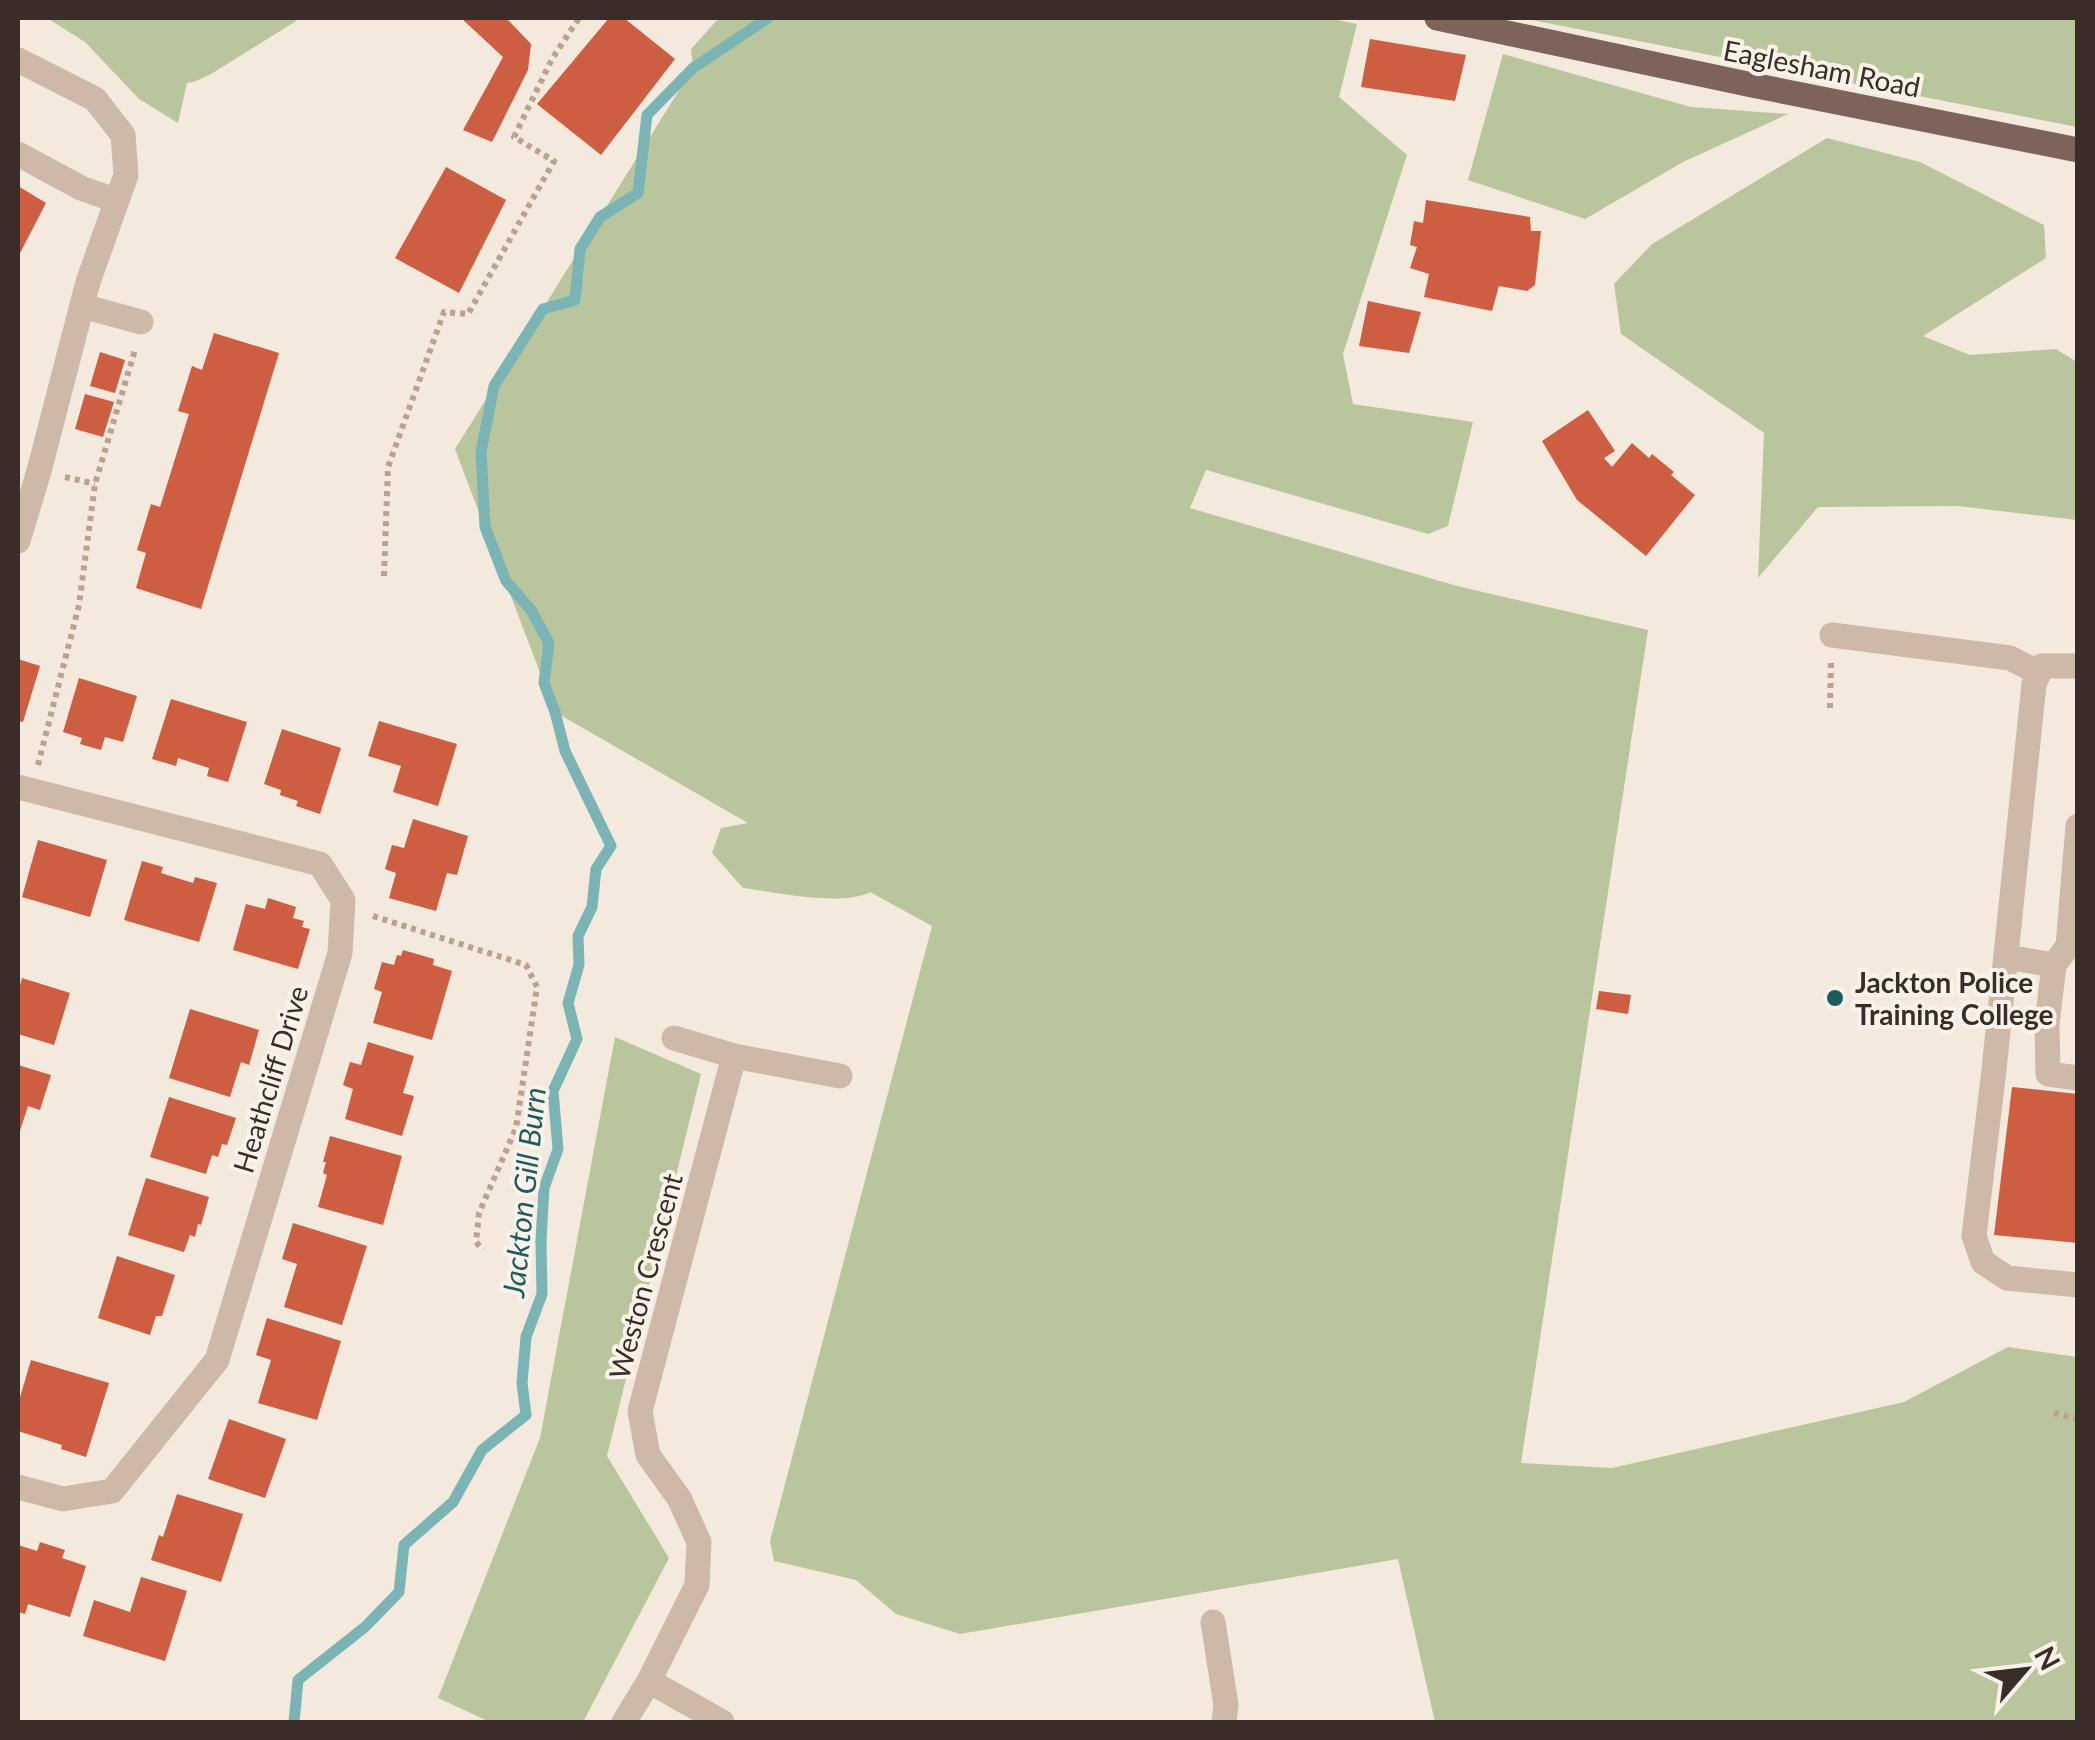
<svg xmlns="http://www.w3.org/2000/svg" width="2095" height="1740" font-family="Lato,sans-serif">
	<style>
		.green { fill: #b9c59c }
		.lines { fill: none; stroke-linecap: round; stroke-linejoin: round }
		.stream { stroke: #7ab4b4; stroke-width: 11 }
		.building { fill: #ce5e41 }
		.path { stroke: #baa192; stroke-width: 6; stroke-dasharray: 5 5; stroke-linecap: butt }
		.minor { stroke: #ceb8a8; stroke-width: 25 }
		.major { stroke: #7d6359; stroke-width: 25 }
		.poi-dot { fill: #1b5d5f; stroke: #fbf3ea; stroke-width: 4 }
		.labels { text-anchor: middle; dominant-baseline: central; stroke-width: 8; stroke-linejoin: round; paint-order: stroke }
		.street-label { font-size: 28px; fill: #3a2d29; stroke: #fbf3ea }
		.poi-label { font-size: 28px; font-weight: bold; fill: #3a2d29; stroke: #fbf3ea; text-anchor: start }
		.water-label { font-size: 30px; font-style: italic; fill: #1b5d5f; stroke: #fbf3ea }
	</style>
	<rect width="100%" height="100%" fill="#f4e9dd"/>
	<path class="green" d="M47 18H301L211 74 196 81 187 83 178 123 139 99 85 42Z
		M719 18H1327L1357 24 1339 97 1407 155 1343 354 1353 404 1473 422 1448 526 1428 534 1206 470 1190 508 1457 586 1648 630 1521 1463 1612 1468 1904 1402 2008 1347 2077 1357V1722H1435L1398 1559 960 1634 896 1614 856 1580 774 1561 770 1541 932 926 870 892C842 907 776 892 743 888L712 853 721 828 748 823 555 712 455 449 693 68 691 49Z
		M1521 18H2077V127Z
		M1503 54 1691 107 1788 114 1683 162 1585 219 1468 180Z
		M1827 138 1920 162 2044 225 2046 258 1923 336 1970 355 2056 349 2077 362V520L1958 506 1818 507 1758 578 1764 433 1621 334 1614 284 1652 244Z
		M615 1037 701 1074 607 1456 669 1558 583 1722H490L438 1698 540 1438Z"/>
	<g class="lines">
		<path class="stream" d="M294 1722 298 1680 365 1627 399 1592 404 1545 453 1502 482 1450 526 1415 522 1383 526 1337 542 1294 541 1241 544 1188 558 1149 553 1091 577 1039 568 1003 579 965 578 936 592 907 596 869 611 846 565 751 555 712 544 683 549 643 531 610 506 581 485 527 481 452 494 386 543 309 575 300 580 249 600 217 638 193 647 115 693 68 768 18"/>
	</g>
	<path class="building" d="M461 18H506L531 44 528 70 492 142 463 130 503 57Z
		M609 18H624L675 59 601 155 537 104Z
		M1370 39 1466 55 1455 101 1361 87Z
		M446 167 506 200 459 293 395 258Z
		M18 186 46 203 18 257Z
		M1426 200 1530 217 1531 231H1541L1535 285 1527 291 1499 286 1492 311 1424 297 1429 274 1410 268 1417 247 1410 245 1414 221 1423 223Z
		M1368 301 1421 312 1409 353 1359 346Z
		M214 333 279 353 201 609 136 588 146 553 137 550 151 504 160 507 189 414 178 411 192 366 202 370Z
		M100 352 125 360 115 393 90 386Z
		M85 394 114 402 103 437 75 429Z
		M1588 410 1615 451 1604 458 1612 467 1632 443 1649 458 1652 454 1674 472 1671 475 1695 495 1646 556 1577 500 1542 441Z
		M18 659 40 666 23 722 18 721Z
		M79 678 137 696 123 742 105 737 101 750 80 744 82 738 63 732Z
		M171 699 247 722 228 782 207 776 209 768 178 758 176 766 152 759Z
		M379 721 457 744 438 806 393 792 401 766 368 756Z
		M282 729 341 748 320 814 296 806 298 801 280 795 281 790 264 784Z
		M413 819 468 836 457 875 447 873 436 911 389 898 396 873 385 869 392 845 404 848Z
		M38 840 107 860 90 917 22 897Z
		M142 861 163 867 161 873 193 883 195 877 217 883 199 942 124 920Z
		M268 898 296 907 293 918 304 921 302 927 310 929 298 969 233 950 246 904 265 909Z
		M403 950 434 959 433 965 452 971 432 1040 373 1023 382 992 374 989 382 962 394 965 397 955 401 956Z
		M22 978 70 993 54 1045 18 1034V992Z
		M1599 991 1631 995 1628 1014 1596 1009Z
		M190 1009 259 1030 249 1065 241 1062 230 1097 169 1078Z
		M368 1042 414 1056 403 1093 414 1096 402 1136 345 1119 353 1089 343 1085 350 1062 361 1065Z
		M18 1065 51 1075 40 1110 28 1106 18 1137Z
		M2012 1087 2078 1094V1243L1994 1235Z
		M169 1097 236 1118 227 1145 222 1144 218 1157 212 1155 206 1174 150 1157Z
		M330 1136 402 1156 383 1225 318 1207 327 1175 323 1173 326 1162H323Z
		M146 1178 209 1197 201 1225 198 1224 195 1237 190 1235 184 1252 128 1235Z
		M293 1223 367 1246 342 1325 284 1307 297 1264 282 1259Z
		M117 1256 175 1275 162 1316H156L150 1335 98 1318Z
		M267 1318 341 1341 317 1420 258 1403 271 1360 256 1355Z
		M31 1360 109 1383 86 1457 61 1449 62 1445 18 1431V1404Z
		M229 1419 286 1439 265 1498 208 1479Z
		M177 1494 243 1514 221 1582 151 1560 159 1535 163 1537Z
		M40 1542 65 1550 62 1558 86 1566 70 1617 28 1604 25 1614 18 1612V1545L37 1551Z
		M141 1577 187 1591 165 1661 83 1636 94 1600 130 1612Z"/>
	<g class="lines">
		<path class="path" d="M65 477 95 484
			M384 576 388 467 444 312 468 314 554 161 514 137 552 59 579 18
			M1830 708 1831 662
			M38 765 79 605 95 484 135 350
			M373 916 526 965 537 987 516 1128 479 1213 476 1242 483 1250
			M2054 1413 2078 1419"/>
		<path class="minor" d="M18 60 95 99 123 135 126 175 88 282 39 471 18 541
			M18 154 81 188 117 201
			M82 306 141 322
			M1832 635 2010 658 2039 673
			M2078 666H2042L2034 684 1994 1070 1974 1236 1983 1262 2007 1278 2078 1285
			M18 787 320 864 343 900 340 953 217 1360 112 1491 63 1499 18 1487
			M2078 826 2068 946 2054 965 2047 1024 2048 1074 2078 1078
			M2006 957 2054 965
			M674 1038 734 1056 840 1076
			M1213 1622 1226 1705 1224 1722
			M649 1681 722 1722
			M624 1722 649 1681 697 1585 699 1542 679 1498 648 1455 640 1411 734 1056"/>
		<path class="major" d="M1437 18 1752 85 2078 150"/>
	</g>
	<circle class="poi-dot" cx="1835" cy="998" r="10"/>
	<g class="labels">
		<g class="street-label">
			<text transform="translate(1822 68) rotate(11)">Eaglesham Road</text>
			<text transform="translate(270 1079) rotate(-73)">Heathcliff Drive</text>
			<text transform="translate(645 1276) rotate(-75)">Weston Crescent</text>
		</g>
		<g class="poi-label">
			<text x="1855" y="982">Jackton Police<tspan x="1855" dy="32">Training College</tspan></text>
		</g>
		<g class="water-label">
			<text transform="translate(523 1192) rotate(-84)">Jackton Gill Burn</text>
		</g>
	</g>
	<rect width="2095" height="1740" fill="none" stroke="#3a2d29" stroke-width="40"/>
	<g transform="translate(2025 1670) rotate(62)" stroke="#fbf3ea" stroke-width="8" paint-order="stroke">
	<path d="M0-8L18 38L0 25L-18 38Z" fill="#3a2d29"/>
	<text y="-15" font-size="28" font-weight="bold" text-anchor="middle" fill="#3a2d29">N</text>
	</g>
</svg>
